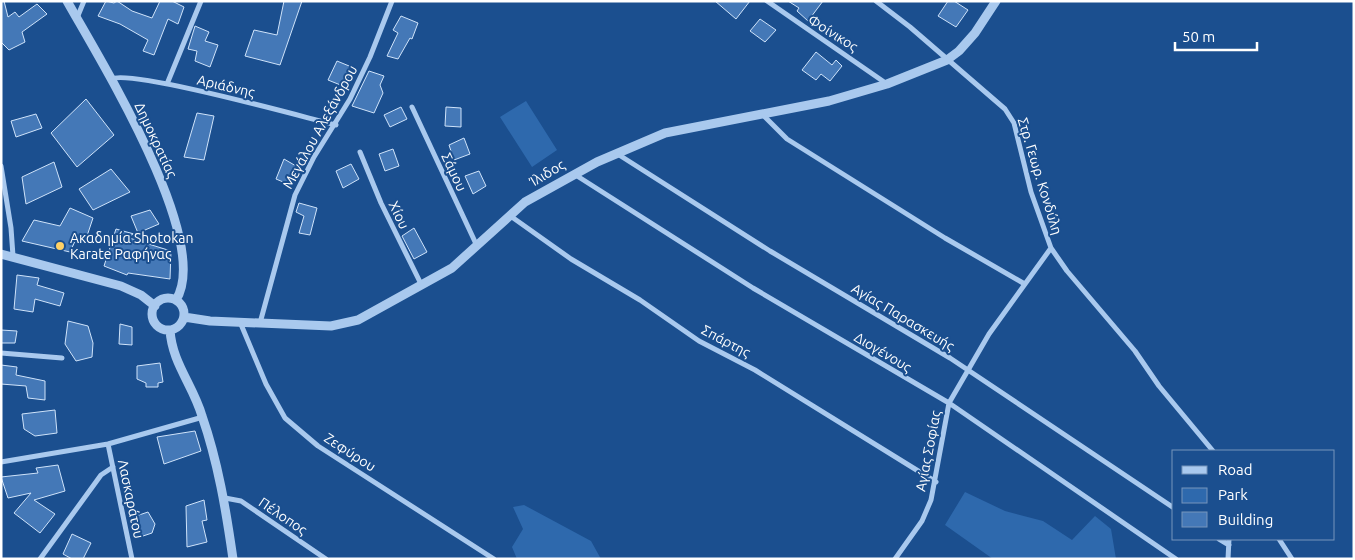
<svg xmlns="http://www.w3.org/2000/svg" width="1355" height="560" font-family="Ubuntu,sans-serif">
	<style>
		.green { fill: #2e69ad }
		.building { fill: #4478b7; stroke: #cfe3fa }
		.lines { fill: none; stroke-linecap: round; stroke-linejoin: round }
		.minor { stroke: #a9c9ee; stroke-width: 5 }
		.tertiary { stroke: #a9c9ee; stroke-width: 9 }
		.poi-dot { fill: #ffd166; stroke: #1b4f8f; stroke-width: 2 }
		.labels { text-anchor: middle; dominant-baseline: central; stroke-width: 4; stroke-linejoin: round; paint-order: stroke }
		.street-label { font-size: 14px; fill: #fff; stroke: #1b4f8f }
		.poi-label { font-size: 14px; fill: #fff; stroke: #1b4f8f; text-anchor: start }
	</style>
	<rect width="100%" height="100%" fill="#1b4f8f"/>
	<path class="green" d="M526 101 557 150 532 167 500 117Z
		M965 492 1005 511 1043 521 1072 540 1095 516 1111 529 1116 559H993L945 525Z
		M524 505 591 541 601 559H517L512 547 523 529 513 507Z"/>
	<path class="building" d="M1 1H4L8 17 15 12 19 17 37 4 47 14 22 32 25 42 9 50 1 42Z
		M106 1 114 3 117 1 132 11 152 18 160 1H172L184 7 178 24 168 19 154 55 143 51 148 40 120 24 98 16Z
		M284 1H302L280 65 245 56 254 30 277 35Z
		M715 1H750L736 19Z
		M788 1H823L808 21 797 11 799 8Z
		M948 1H954L968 10 956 27 938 16Z
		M401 16 418 23 412 39 410 38 398 59 387 56 398 33 393 30Z
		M760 19 776 30 765 42 750 31Z
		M195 26 209 32 205 41 218 45 210 67 195 61 197 51 188 49Z
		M816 52 832 65 836 60 842 66 830 81 821 74 816 80 802 70Z
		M337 61 354 68 343 86 328 80Z
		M369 71 384 76 380 85 383 93 374 113 352 106Z
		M86 99 114 135 77 167 51 133Z
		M401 107 407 119 390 127 384 115Z
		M446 107 461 108V127L445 126Z
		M197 113 214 116 204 160 184 157Z
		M36 114 42 128 16 137 11 121Z
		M464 138 470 154 454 160 449 145Z
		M393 149 399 166 385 171 379 154Z
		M284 159 296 166 288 184 276 179Z
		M54 162 62 187 26 204 22 177Z
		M351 164 359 179 343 188 336 171Z
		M111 169 130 192 93 210 79 189Z
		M479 171 486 186 473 194 465 176Z
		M299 203 317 208 310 235 299 233 304 216 296 212Z
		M70 208 93 218 87 236 76 239 70 252 22 241 34 220 60 226Z
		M150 210 159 224 138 233 131 216Z
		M414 228 427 252 414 259 402 236Z
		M116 229 134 234 126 237 171 251 170 279 128 273 127 275 104 266Z
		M17 275 39 278 37 285 64 293 60 306 35 299 33 312 14 309Z
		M68 321 88 326 93 343 92 357 76 361 65 344Z
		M120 324 132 327V345L119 344Z
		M1 330 17 331 15 343H1Z
		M160 363 163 382 158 383V387H146V383L137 379V366Z
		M1 365 17 367 16 375 45 381V400L28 398 26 386 1 384Z
		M55 410 57 433 35 436 24 429 22 414Z
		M195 431 201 451 164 464 157 437Z
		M58 465 65 491 34 500 55 514 40 533 14 513 31 493 8 498 1 477 38 473 36 468Z
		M204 500 207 520 202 521 207 542 187 547 186 506Z
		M148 512 155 524 152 533 137 538 136 516Z
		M72 534 91 543 83 559H72L63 554Z"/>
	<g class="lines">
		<path class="minor" d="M767 1 887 84
			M876 1 910 27 1005 109 1014 123 1031 192 1051 248 1067 271 1135 351 1159 386 1213 451
			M77 18 84 1
			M111 79C131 69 303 117 336 125
			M167 84 201 1
			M412 107 477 246
			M762 114 787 139 945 238 1023 283
			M360 152 381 203 422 286
			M616 153 770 251 950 358 1174 508
			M1 166 11 228 13 256
			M574 174 753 288 949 403 1176 559
			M509 215 571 259 640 300 699 341 755 370 936 482
			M240 322 266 384 285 418 318 446 494 559
			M260 323 295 195 314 157 350 99 370 57 392 1
			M1 353 62 358
			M108 444 132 559
			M1 462 108 444 203 417
			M225 498 241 501 326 559
			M1219 539 1229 545
			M1279 539 1292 559
			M40 559 101 475 113 467
			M895 559 922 521 931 500 949 403 989 334 1051 248
			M1228 559 1229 539"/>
		<path class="tertiary" d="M67 1C99 58 213 241 176 300
			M1 254 121 286 141 295 155 306
			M152 314a16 16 0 1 1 32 0a16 16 0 1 1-32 0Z
			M184 317 210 321 331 326 358 320 452 268 525 202 597 162 665 133 829 101 887 84 947 60 959 51 975 33 996 1
			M170 330C172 363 193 385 202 416 218 462 226 510 233 559"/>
	</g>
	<circle class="poi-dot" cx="60" cy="246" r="5"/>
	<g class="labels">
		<g class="street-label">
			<text transform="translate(833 33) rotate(32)">Φοίνικος</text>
			<text transform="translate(226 86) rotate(13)">Αριάδνης</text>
			<text transform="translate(320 127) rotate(-61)">Μεγάλου Αλεξάνδρου</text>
			<text transform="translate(156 140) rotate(65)">Δημοκρατίας</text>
			<text transform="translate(454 172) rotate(65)">Σάμου</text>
			<text transform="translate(547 173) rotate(-31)">Ίλιδος</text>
			<text transform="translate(1040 176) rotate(73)">Στρ. Γεωρ. Κονδύλη</text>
			<text transform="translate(399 215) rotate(65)">Χίου</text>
			<text transform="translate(903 317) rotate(31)">Αγίας Παρασκευής</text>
			<text transform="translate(726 341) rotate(28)">Σπάρτης</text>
			<text transform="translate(883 352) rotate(31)">Διογένους</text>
			<text transform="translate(928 451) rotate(-79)">Αγίας Σοφίας</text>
			<text transform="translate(350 452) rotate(33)">Ζεφύρου</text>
			<text transform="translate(131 499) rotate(78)">Λασκαράτου</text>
			<text transform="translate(283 516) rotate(34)">Πέλοπος</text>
		</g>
		<g class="poi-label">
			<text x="70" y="238">Ακαδημία Shotokan<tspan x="70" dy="16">Karate Ραφήνας</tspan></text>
		</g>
	</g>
	<rect width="1355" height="560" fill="none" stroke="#ffffff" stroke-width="5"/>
	<rect x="1172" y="450" width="162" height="90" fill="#1b4f8f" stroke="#7695bc"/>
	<rect x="1182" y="466" width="25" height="8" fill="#a9c9ee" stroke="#7695bc"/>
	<text x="1218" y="475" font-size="15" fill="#ffffff">Road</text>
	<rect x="1182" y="488" width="25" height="15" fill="#2e69ad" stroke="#7695bc"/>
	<text x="1218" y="500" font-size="15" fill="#ffffff">Park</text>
	<rect x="1182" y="512" width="25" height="15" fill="#4478b7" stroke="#7695bc"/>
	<text x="1218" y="525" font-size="15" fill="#ffffff">Building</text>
	<path d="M1175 42v8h82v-8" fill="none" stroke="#ffffff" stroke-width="2.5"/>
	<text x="1182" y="42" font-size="15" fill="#ffffff" stroke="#1b4f8f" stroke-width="4" paint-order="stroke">50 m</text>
</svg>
